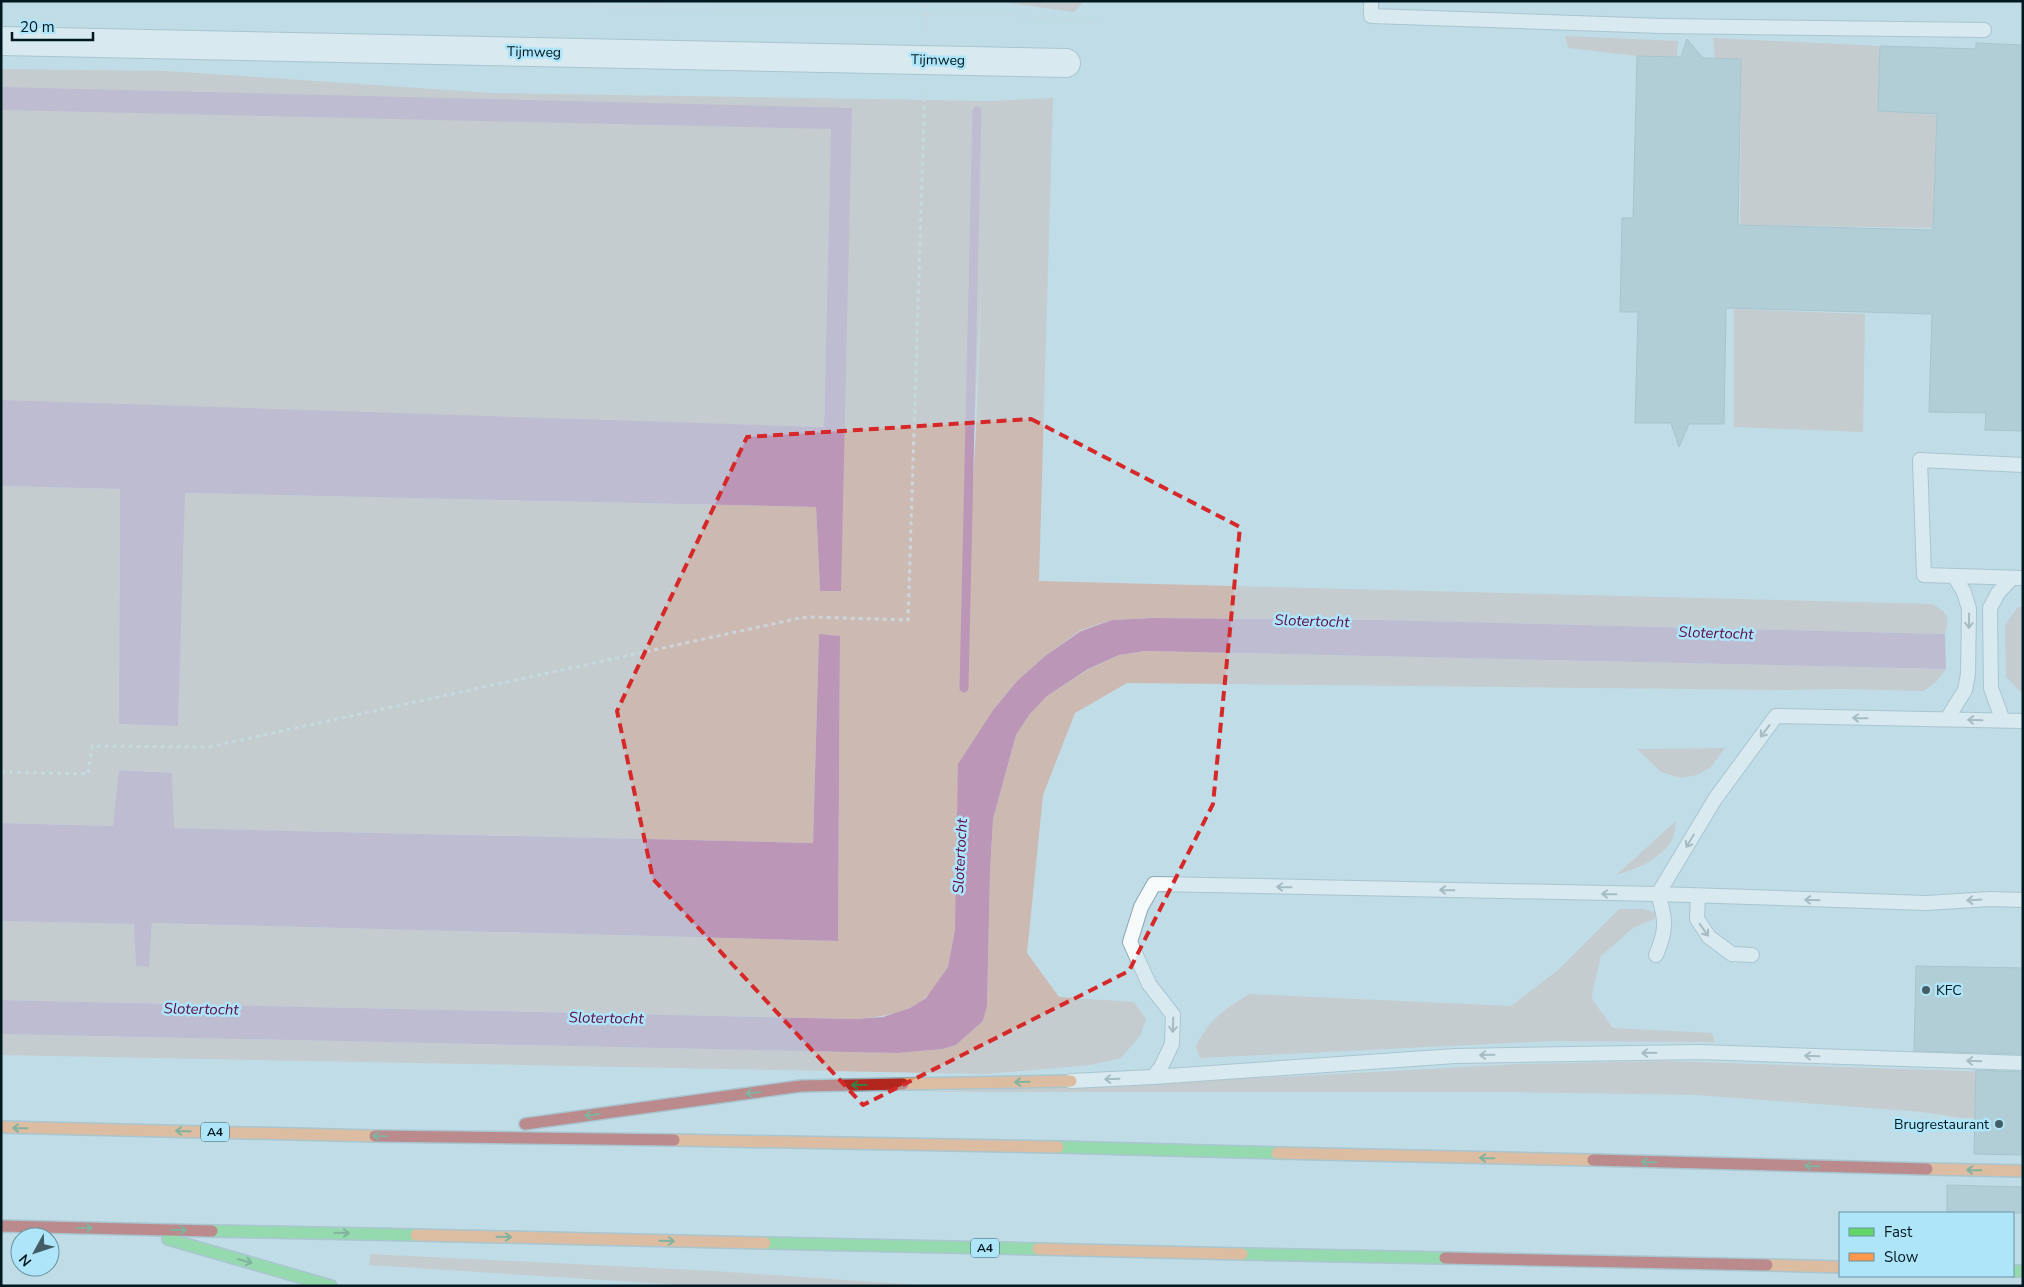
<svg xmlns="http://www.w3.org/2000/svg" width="2024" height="1287" font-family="'Nunito Sans',sans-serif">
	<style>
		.green { fill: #ccb9b2; fill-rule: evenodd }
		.water { fill: #bc96b7 }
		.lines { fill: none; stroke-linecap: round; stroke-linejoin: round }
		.stream { stroke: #bc96b7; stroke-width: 9 }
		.building { fill: #a0bbc1; stroke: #8ba7ac }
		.lane-casing { stroke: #8ea8b1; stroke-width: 16 }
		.street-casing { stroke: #8ea8b1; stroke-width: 30 }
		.fast-casing { stroke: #8ea8b1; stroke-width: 14 }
		.slow-casing { stroke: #8ea8b1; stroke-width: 14 }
		.jam-casing { stroke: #8ea8b1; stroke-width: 14 }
		.path { stroke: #ccd5d9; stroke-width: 3; stroke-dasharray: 4 4; stroke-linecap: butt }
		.lane { stroke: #f6fafb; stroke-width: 14 }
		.street { stroke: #f6fafb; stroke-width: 28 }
		.fast { stroke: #63d668; stroke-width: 11 }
		.slow { stroke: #ff974d; stroke-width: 11 }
		.jam { stroke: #b3261e; stroke-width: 11 }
		.oneway { stroke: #879498 }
		.oneway2 { stroke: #368048 }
		.marked { fill: none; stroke: #d62828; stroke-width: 4; stroke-dasharray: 10 6; stroke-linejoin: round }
		.poi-dot { fill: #435d66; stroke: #afe5f8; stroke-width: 2 }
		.labels { text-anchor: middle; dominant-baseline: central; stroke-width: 5; stroke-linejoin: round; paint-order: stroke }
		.shield { fill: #afe5f8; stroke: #345661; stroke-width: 1 }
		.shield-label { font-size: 12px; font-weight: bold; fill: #001820 }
		.street-label { font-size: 14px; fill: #001820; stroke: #afe5f8 }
		.poi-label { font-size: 14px; fill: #001820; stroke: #afe5f8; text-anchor: start }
		.water-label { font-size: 15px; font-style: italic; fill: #5d0b48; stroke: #afe5f8 }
	</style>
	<rect width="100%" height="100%" fill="#c0dde7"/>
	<path class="green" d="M995 1H1084L1074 12Z
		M1565 36 1678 41 1677 57 1637 56 1568 48Z
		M1713 38 1880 46 1878 111 1937 115 1933 228 1740 225 1741 59 1715 58Z
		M1 69 168 71 492 93 990 101 1053 98 1039 581 1933 604C1948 614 1950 616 1945 634L1381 620 1152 618 1112 620 1081 630 1045 656 1017 681 994 709 948 967C941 977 934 991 925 998 905 1015 879 1017 854 1019L1 1000V921L135 924 136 966 149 967 152 923 838 941 840 636 819 635 813 843 173 828 172 773 120 770 114 826 1 823V486L120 489 119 724 178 725 184 493 816 507 820 591H840L831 129 824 427 1 402ZM983 253 976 430 966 609H965Z
		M1734 309 1865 314 1863 432 1734 427Z
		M2018 607H2023V694L2006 677 2005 625Z
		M1145 651 1946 669 1936 682 1924 691 1842 689 1789 690 1127 683 1075 713 1043 795 1027 953 1059 997 1134 1002 1146 1019 1140 1036 1121 1058 1091 1065 986 1074 1 1055V1034L897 1053 943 1049 956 1045 983 1021 987 1006 990 872 993 819 1016 735 1029 715 1047 696 1089 669 1119 655Z
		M1725 748 1711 767 1697 775 1681 778 1661 772 1637 749Z
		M1676 821C1675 826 1675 835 1672 840 1661 859 1637 869 1616 875Z
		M1619 909H1644L1656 913 1654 919 1633 928 1601 956 1593 989 1592 999 1613 1028 1712 1033 1715 1042 1553 1041 1200 1058 1196 1047C1208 1020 1225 1009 1249 994L1511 1006 1559 969Z
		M1668 1061 2023 1073V1118H1962L1923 1112 1697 1095 1509 1092H921L1300 1076 1518 1064Z
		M371 1254 714 1271 935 1286H697L369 1265Z"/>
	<path class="water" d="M1 87 852 108 841 591H820L816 507 185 493 178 726 119 724 120 489 1 486V400L824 427 831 129 1 110Z
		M1152 618 1381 620 1945 634 1946 669 1145 651 1119 655 1088 669 1047 696 1029 715 1016 735 993 819 990 872 987 1006 983 1021 956 1045 943 1049 897 1053 1 1034V1000L854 1019 883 1017 910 1008 926 998 948 967 955 929 958 764 994 709 1017 681 1045 656 1081 631 1112 620Z
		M819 634 840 636 838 941 152 923 149 967 136 966 134 924 1 921V823L113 826 119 770 172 773 174 828 813 843Z"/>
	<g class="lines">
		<path class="stream" d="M964 688 977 111"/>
	</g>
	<path class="building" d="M1687 39 1703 58 1741 59 1738 225 1933 230 1937 114 1878 111 1880 46 1976 49V43L2023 45V431L1985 430 1986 413 1929 412 1932 314 1726 308 1724 424H1689L1679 447 1671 423H1635L1638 312H1620L1622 218H1633L1637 56 1681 57Z
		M1916 966 2023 968V1054L1914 1051Z
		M1976 1070 2023 1072V1155L1974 1154Z
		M1947 1185 2023 1187V1213H1947Z"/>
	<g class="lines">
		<defs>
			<path id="lane" d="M1371 1V16L1662 26 1984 30
				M2023 465 1920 460 1924 575 2023 578
				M1947 719 1965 690 1968 674 1969 609 1964 592 1954 576
				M2003 721 1991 688 1990 608 1998 593 2012 578
				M1698 896 1697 919 1709 937 1732 954 1752 955
				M1656 955C1667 930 1666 919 1658 894L1715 799 1776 716 2023 721
				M1153 1077 1161 1067 1172 1044 1173 1015 1149 984 1130 942 1141 907 1154 884 1658 894 1926 903 1990 899 2023 900
				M1071 1081 1153 1077 1455 1056 1700 1052 2023 1063"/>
			<path id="street" d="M1 41 1066 63"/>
			<path id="fast" d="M1058 1147 1277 1153
				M212 1231 416 1235
				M168 1239 331 1286
				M765 1243 1038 1249
				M1242 1254 1445 1258
				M2013 1271H2023"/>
			<path id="slow" d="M903 1084 1071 1081
				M1 1127 375 1136
				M674 1140 1058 1147
				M1277 1153 1593 1160
				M1927 1169 2023 1171
				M416 1235 765 1243
				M1038 1249 1242 1254
				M1767 1265 1840 1267"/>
			<path id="jam" d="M525 1124 801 1086 903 1084
				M375 1136 674 1140
				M1593 1160 1927 1169
				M1 1226 212 1231
				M1445 1258 1767 1265"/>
		</defs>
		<use href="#lane" class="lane-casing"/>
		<use href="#street" class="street-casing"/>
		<use href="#fast" class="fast-casing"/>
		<use href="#slow" class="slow-casing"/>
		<use href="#jam" class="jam-casing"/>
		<path class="path" d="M298 1 1010 15 1100 23
			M927 32V1
			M1 772 88 774 92 746 209 747 800 618 814 617 908 620 925 86
			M2021 965V920"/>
		<use href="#lane" class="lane"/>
		<use href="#street" class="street"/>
		<use href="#fast" class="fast"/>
		<use href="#slow" class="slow"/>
		<use href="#jam" class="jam"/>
	</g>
	<defs><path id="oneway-shaft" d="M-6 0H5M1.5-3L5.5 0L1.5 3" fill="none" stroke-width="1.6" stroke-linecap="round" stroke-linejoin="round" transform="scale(1.25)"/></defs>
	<g class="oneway">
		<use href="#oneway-shaft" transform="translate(1969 621) rotate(91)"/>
		<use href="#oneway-shaft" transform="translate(1860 718) rotate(-179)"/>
		<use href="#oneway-shaft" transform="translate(1975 720) rotate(-178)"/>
		<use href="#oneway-shaft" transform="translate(1765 731) rotate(128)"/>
		<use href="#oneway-shaft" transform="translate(1690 841) rotate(121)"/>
		<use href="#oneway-shaft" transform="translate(1284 887) rotate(-179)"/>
		<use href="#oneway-shaft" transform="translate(1447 890) rotate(-179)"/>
		<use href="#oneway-shaft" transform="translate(1609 894) rotate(-179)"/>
		<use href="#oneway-shaft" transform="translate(1812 900) rotate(-178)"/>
		<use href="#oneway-shaft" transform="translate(1974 900) rotate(176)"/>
		<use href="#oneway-shaft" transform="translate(1704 930) rotate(55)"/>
		<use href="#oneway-shaft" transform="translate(1173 1025) rotate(92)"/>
		<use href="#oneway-shaft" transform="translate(1649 1053) rotate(179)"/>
		<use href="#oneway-shaft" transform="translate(1487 1055) rotate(179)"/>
		<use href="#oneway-shaft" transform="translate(1812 1056) rotate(-178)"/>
		<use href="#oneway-shaft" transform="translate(1974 1061) rotate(-178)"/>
		<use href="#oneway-shaft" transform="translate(1112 1079) rotate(178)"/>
	</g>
	<g class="oneway2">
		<use href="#oneway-shaft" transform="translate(1022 1082) rotate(179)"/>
		<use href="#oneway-shaft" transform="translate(859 1085) rotate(179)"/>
		<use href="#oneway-shaft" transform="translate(753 1093) rotate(172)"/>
		<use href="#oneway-shaft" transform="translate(592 1115) rotate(172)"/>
		<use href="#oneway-shaft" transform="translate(20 1128) rotate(-179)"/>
		<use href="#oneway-shaft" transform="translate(183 1131) rotate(-179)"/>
		<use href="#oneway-shaft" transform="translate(380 1136) rotate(-179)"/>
		<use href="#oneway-shaft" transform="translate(1487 1158) rotate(-179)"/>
		<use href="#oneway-shaft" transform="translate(1649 1162) rotate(-179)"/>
		<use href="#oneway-shaft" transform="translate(1812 1166) rotate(-179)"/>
		<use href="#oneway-shaft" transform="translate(1974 1170) rotate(-179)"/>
		<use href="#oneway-shaft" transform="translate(85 1228) rotate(1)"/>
		<use href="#oneway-shaft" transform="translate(179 1230) rotate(1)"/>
		<use href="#oneway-shaft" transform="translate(342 1233) rotate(1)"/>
		<use href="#oneway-shaft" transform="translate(504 1237) rotate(1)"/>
		<use href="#oneway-shaft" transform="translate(667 1241) rotate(1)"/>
		<use href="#oneway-shaft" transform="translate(245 1261) rotate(16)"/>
	</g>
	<path d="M0 0H2024V1287H0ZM1031 419 1240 527 1213 804 1129 971 863 1105 653 879 617 711 747 437Z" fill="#c0dde7" fill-opacity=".55" fill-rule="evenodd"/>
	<path class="marked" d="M1031 419 1240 527 1213 804 1129 971 863 1105 653 879 617 711 747 437Z"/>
	<g class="poi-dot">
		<circle cx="1926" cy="990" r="5"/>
		<circle cx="1999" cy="1124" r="5"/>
	</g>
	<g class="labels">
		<g class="shield">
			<rect x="201" y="1122.5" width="28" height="19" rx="4"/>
			<rect x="971" y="1238.5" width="28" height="19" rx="4"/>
		</g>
		<g class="shield-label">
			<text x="215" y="1132">A4</text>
			<text x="985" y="1248">A4</text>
		</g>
		<g class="street-label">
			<text transform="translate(534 52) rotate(1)">Tijmweg</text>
			<text transform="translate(938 60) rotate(1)">Tijmweg</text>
		</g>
		<g class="poi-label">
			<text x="1936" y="990">KFC</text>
			<text x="1989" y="1124" text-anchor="end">Brugrestaurant</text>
		</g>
		<g class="water-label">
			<text transform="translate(1312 621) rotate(2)">Slotertocht</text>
			<text transform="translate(1716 633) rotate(2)">Slotertocht</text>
			<text transform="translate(960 856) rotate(-87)">Slotertocht</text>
			<text transform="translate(201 1009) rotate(1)">Slotertocht</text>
			<text transform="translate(606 1018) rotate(1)">Slotertocht</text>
		</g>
	</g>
	<rect width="2024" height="1287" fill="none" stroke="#001820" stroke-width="5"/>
	<rect x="1839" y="1212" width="175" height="65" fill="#afe5f8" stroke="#6993a2"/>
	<rect x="1849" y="1228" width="25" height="8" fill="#63d668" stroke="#6993a2"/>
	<text x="1884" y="1237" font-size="15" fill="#001820">Fast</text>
	<rect x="1849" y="1253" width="25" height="8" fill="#ff974d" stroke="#6993a2"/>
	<text x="1884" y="1262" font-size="15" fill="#001820">Slow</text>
	<g transform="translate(35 1252) rotate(230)"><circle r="24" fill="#afe5f8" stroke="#6993a2"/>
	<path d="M0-4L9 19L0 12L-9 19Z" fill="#435d66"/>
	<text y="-8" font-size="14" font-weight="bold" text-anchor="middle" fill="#001820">N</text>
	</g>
	<path d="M12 32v8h81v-8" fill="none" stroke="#001820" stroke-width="2.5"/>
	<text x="20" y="32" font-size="15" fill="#001820" stroke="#afe5f8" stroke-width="4" paint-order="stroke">20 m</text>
</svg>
